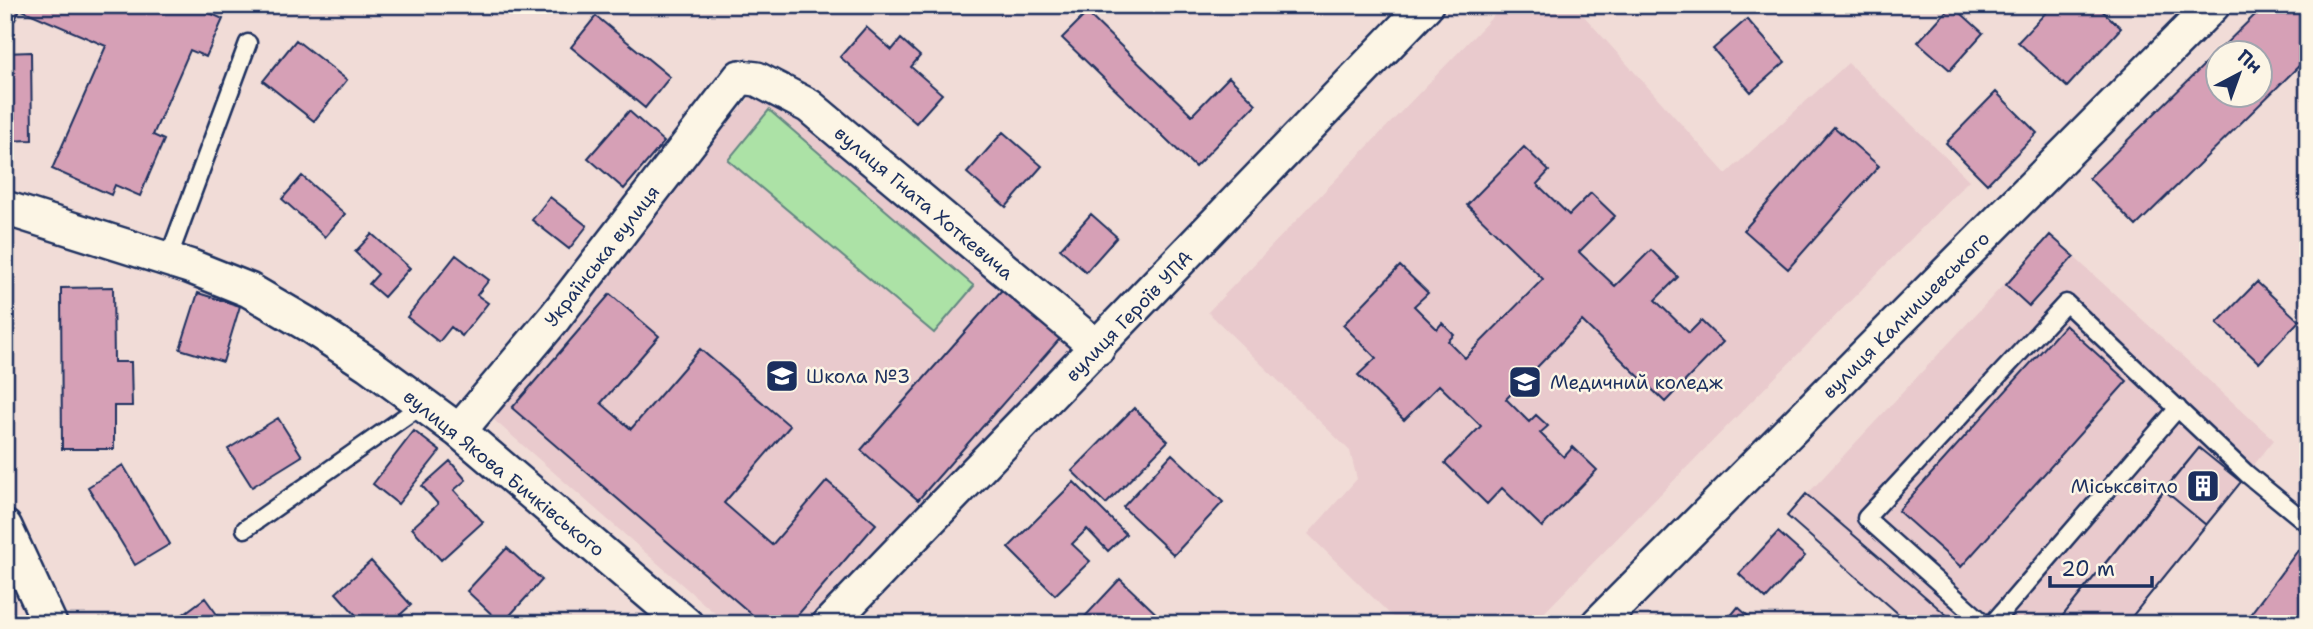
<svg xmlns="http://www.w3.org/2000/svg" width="2313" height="629" font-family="'Shantell Sans',sans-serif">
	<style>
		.built { fill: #e9cacd }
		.green { fill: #ace2a6; stroke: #648882; stroke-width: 2 }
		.building { fill: #d6a0b6; stroke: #1b2f5e; stroke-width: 2; fill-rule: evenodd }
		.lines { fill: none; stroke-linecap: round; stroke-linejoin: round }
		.lane-casing { stroke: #1b2f5e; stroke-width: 21 }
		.street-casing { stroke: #1b2f5e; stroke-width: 38 }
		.lane { stroke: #fcf5e5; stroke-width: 16 }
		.street { stroke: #fcf5e5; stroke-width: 33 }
		.labels { text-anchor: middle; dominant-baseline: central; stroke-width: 5; stroke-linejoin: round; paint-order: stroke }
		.street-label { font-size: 19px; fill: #1b2f5e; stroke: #fcf5e5 }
		.poi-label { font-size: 19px; fill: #1b2f5e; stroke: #fcf5e5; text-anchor: start }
	</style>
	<rect width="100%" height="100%" fill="#f1dcd7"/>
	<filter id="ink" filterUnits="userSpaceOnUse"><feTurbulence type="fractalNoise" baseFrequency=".0143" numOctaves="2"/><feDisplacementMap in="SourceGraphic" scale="14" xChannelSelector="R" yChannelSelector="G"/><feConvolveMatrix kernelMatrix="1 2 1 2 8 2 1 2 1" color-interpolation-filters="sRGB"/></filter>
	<g filter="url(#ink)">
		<path class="built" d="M1504 5H1574L1726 174 1848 63 1969 180 1533 624H1400L1308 534 1357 479 1350 451 1208 312Z
			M767 77 1081 339 812 624H727L486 413Z
			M2050 235 2274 440 2126 624H1910L1787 516Z"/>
		<path class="green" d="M769 110 974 286 934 333 728 160Z"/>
		<path class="building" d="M5 5H192L223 19 206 57 190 50 153 135 164 140 140 196 115 185 111 195 52 169 106 46 20 9 15 20 5 16Z
			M1952 5 1983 33 1950 70 1918 42Z
			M2053 5H2096L2121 28 2067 87 2018 42Z
			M2265 5H2308V57L2136 226 2089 178ZM2218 52H2260V94H2218Z
			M1087 13 1192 115 1229 77 1256 104 1195 167 1062 38Z
			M596 16 670 77 645 108 571 47Z
			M1747 19 1785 62 1751 92 1713 49Z
			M866 27 892 50 901 39 920 56 911 67 942 94 916 123 840 57Z
			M296 40 347 80 314 121 263 81Z
			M31 52 32 140 5 141V53Z
			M1996 92 2037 133 1987 184 1946 143Z
			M629 111 664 142 624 189 588 158Z
			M1834 127 1879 166 1788 269 1744 230Z
			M1003 132 1042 166 1006 207 967 173Z
			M1524 147 1549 171 1537 184 1569 215 1591 193 1615 216 1579 252 1615 286 1651 250 1678 277 1655 300 1689 333 1701 321 1723 342 1665 402 1582 321 1506 399 1529 422 1536 415 1548 426 1540 433 1564 457 1573 447 1597 470 1542 527 1502 488 1487 504 1445 463 1481 426 1439 385 1404 420 1358 375 1376 358 1343 325 1400 266 1428 293 1414 306 1437 329 1442 323 1454 335 1448 341 1465 358 1543 279 1467 205Z
			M302 176 345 214 325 237 282 199Z
			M550 197 587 226 569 249 532 220Z
			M1091 214 1117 237 1086 272 1060 249Z
			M372 234 410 268 384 297 369 284 378 274 355 252Z
			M2050 235 2074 256 2029 306 2006 285Z
			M456 255 489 280 477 295 488 303 462 336 451 327 439 342 407 317Z
			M2257 282 2299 321 2259 363 2217 323Z
			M1008 283 1065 333 918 500 861 450Z
			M113 287 114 362H131L132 406H114V449H62L61 288Z
			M198 293 240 306 223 362 180 349Z
			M610 294 659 336 601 403 631 429 700 349 790 426 724 503 772 545 827 481 876 524 790 624H763L512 408Z
			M2065 325 2127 381 1961 567 1898 511Z
			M1134 408 1168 441 1106 504 1072 471Z
			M278 418 302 456 252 487 228 449Z
			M414 431 440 451 398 504 373 484Z
			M2199 448 2241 482 2126 624H2056Z
			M2199 448 2241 482 2206 525 2164 490Z
			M1172 454 1223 502 1174 555 1123 507Z
			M450 461 466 480 454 490 483 522 441 560 412 528 438 504 422 486Z
			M123 465 170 544 135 565 88 487Z
			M1074 482 1126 534 1108 551 1087 529 1072 544 1090 561 1055 595 1008 548Z
			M2164 490 2206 525 2126 624H2056Z
			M1806 494 1957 624H1910L1787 516Z
			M1806 494 1957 624H1910L1787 516Z
			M1778 532 1805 556 1766 599 1739 574Z
			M507 548 542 580 502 624 467 591Z
			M2299 549 2308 556V624H2243Z
			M371 561 411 605 390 624H364L336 593Z
			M1120 579 1167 624H1078Z
			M205 598 224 624H170Z
			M1738 607 1757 624H1724Z"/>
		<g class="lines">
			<defs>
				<path id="lane" d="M168 259 248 43
					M245 529 423 404
					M1985 624 1866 518 2066 303 2247 474 2308 524
					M1992 624 2178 408"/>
				<path id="street" d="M5 208 189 266 249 290 307 324 368 364 459 431 686 624
					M459 431 555 317 740 77 757 79 809 106 1098 348
					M5 527 50 624
					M829 624 1426 5
					M1598 624 2213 5"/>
			</defs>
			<use href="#lane" class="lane-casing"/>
			<use href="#street" class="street-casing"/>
			<use href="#lane" class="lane"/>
			<use href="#street" class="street"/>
		</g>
	</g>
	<defs>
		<symbol id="school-square" viewBox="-11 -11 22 22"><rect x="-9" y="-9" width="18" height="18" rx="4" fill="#1b2f5e" stroke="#fcf5e5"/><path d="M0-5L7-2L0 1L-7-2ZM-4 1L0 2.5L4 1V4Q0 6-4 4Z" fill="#fff"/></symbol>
		<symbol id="university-square" viewBox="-11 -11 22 22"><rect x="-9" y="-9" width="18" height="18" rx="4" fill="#1b2f5e" stroke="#fcf5e5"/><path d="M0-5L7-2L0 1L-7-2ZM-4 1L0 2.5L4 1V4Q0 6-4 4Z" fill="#fff"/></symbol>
		<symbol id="building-square" viewBox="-11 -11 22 22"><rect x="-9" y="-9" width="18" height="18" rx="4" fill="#1b2f5e" stroke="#fcf5e5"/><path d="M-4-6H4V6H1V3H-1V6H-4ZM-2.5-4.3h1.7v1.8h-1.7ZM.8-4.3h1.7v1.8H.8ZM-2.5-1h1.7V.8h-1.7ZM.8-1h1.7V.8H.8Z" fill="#fff"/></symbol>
	</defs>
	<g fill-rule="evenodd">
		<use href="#school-square" x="763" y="357" width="38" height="38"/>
		<use href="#university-square" x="1506" y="363" width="38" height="38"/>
		<use href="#building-square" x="2184" y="467" width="38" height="38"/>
	</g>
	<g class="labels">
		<g class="street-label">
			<text transform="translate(924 203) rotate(40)">вулиця Гната Хоткевича</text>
			<text transform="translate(602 256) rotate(-52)">Українська вулиця</text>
			<text transform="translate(1906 315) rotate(-45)">вулиця Калнишевського</text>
			<text transform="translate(1129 316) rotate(-46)">вулиця Героїв УПА</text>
			<text transform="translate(504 473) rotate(39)">вулиця Якова Бичківського</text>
		</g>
		<g class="poi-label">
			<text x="806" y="376">Школа №3</text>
			<text x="1550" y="382">Медичний коледж</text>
			<text x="2178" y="486" text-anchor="end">Міськсвітло</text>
		</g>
	</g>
	<rect width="2313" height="629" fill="none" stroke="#fcf5e5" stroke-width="28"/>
	<rect x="14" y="14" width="2285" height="601" fill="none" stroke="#1b2f5e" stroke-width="2.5" filter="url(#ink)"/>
	<g transform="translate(2239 74) rotate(41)"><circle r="33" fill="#fcf5e5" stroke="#a2a6af" stroke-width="2"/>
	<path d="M0-5L12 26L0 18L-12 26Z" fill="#1b2f5e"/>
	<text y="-10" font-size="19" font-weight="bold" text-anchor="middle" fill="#1b2f5e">Пн</text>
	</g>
	<path d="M2050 576v10h102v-10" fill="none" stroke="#1b2f5e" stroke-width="3.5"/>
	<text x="2061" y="576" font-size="21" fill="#1b2f5e" stroke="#fcf5e5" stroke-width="5" paint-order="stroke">20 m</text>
</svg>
